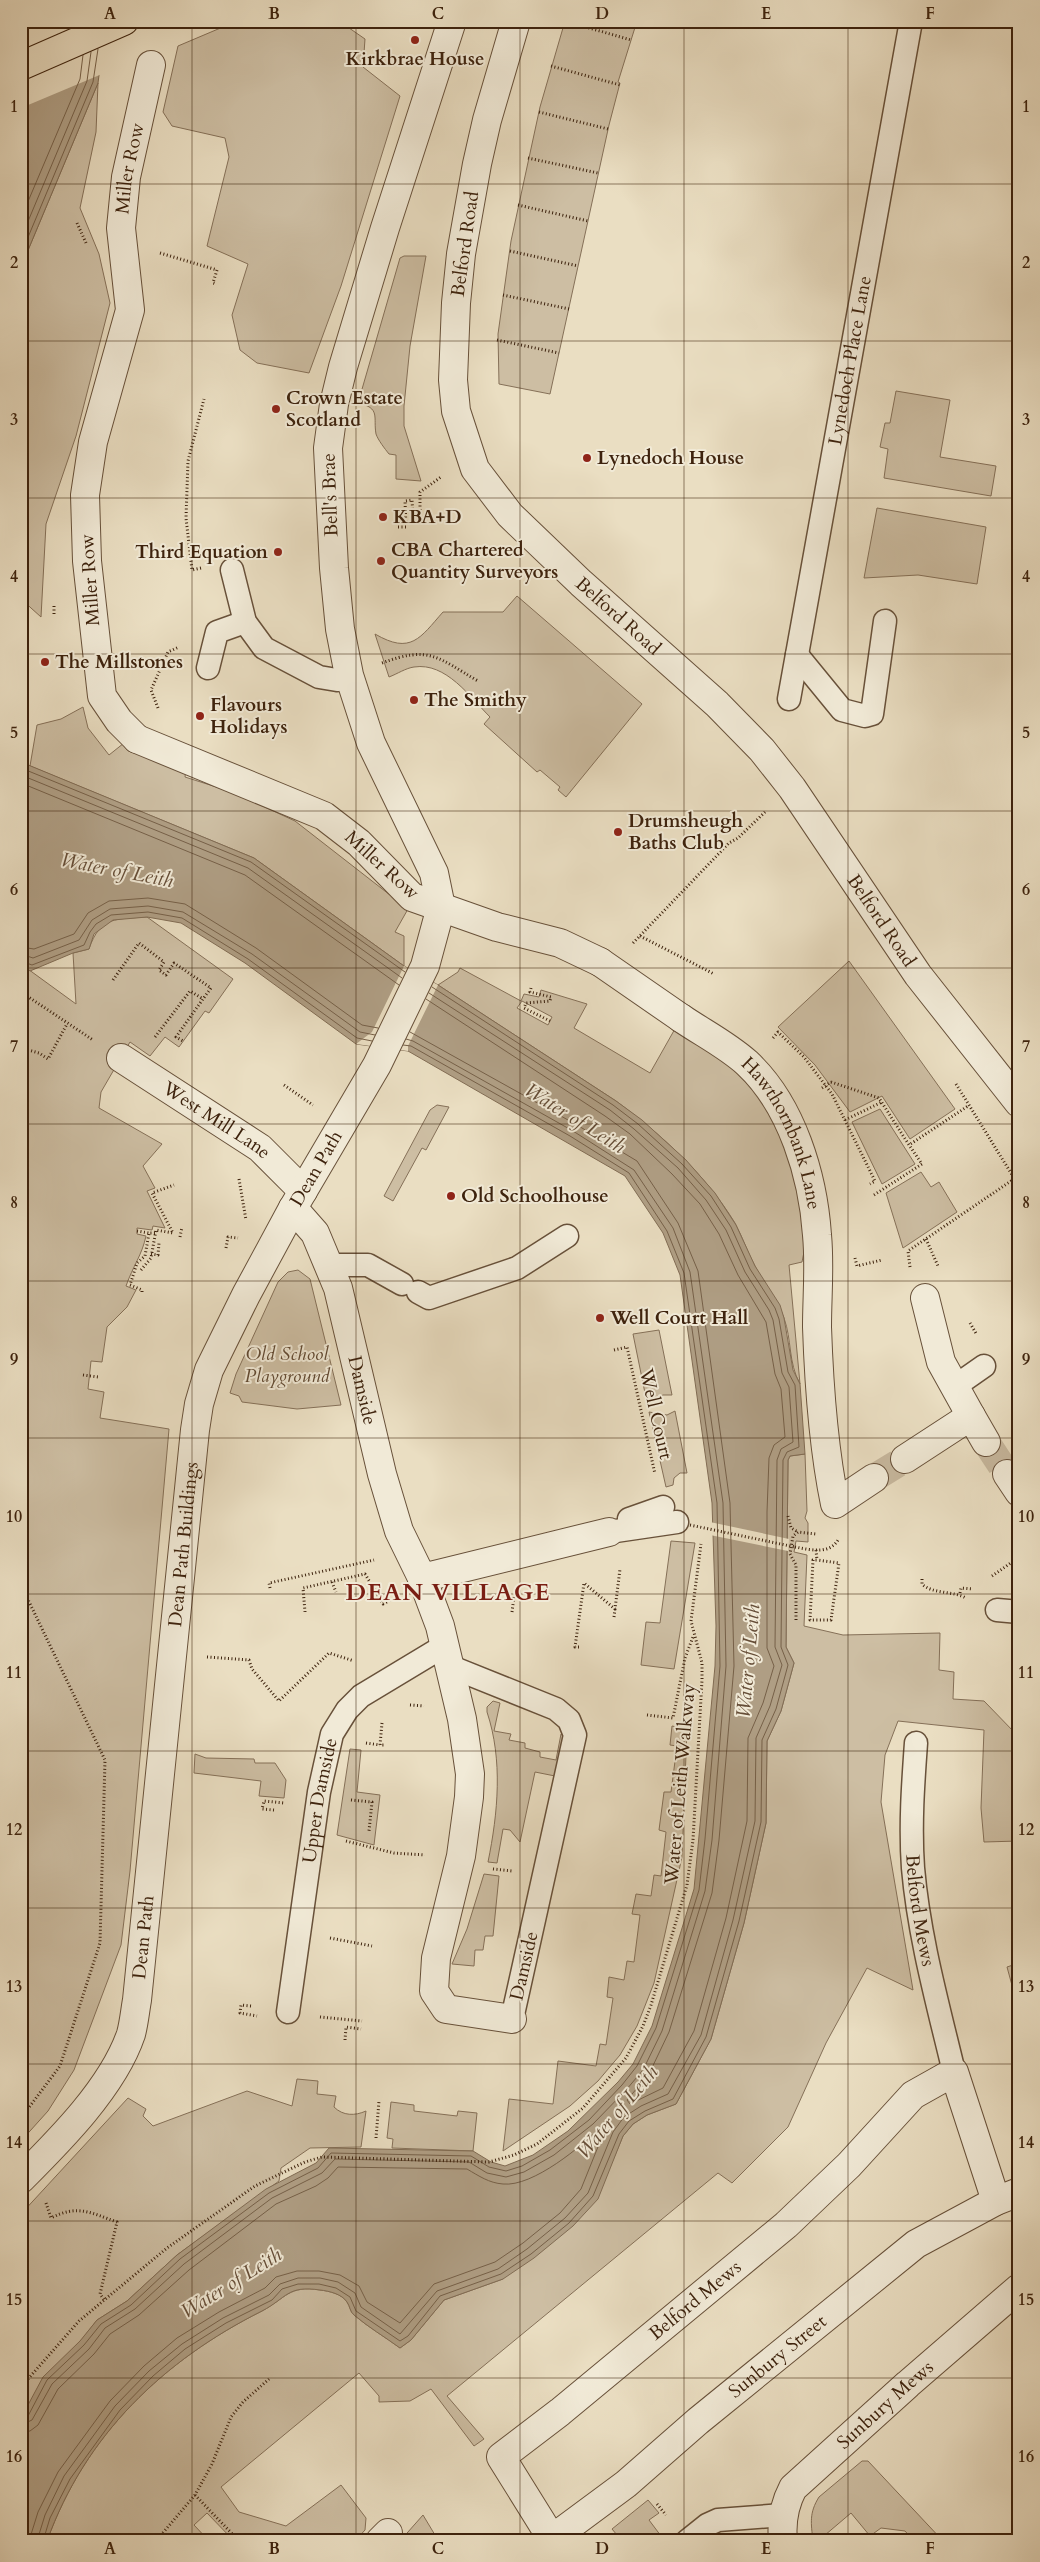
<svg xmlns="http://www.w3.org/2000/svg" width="1040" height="2562" font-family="Cardo,serif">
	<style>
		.green { fill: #cdbea3; stroke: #857058; fill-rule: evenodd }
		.water { fill: #af9e84; stroke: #816c54 }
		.pier { fill: #eadec2 }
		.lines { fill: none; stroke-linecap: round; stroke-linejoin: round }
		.shore { stroke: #766048; stroke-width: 1 }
		.minor-tunnel { stroke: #c7b89e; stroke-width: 28; stroke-dasharray: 28 14; stroke-linecap: butt }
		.service-casing { stroke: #68513a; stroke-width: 25 }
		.pedestrian-casing { stroke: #68513a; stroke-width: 30 }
		.minor-casing { stroke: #68513a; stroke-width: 30 }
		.primary-casing { stroke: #3d220d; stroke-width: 30 }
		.path { stroke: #3d220d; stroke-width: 3; stroke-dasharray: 1 2.5; stroke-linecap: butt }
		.service { stroke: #f1ead7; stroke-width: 22 }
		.pedestrian { stroke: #f1ead7; stroke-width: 28 }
		.minor { stroke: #f1ead7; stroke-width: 28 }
		.primary { stroke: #eadec2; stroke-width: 28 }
		.path-bridge { stroke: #3d220d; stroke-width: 3; stroke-dasharray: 1 2.5; stroke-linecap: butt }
		.grid { fill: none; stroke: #3d220d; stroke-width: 1; stroke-opacity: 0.55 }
		.poi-dot { fill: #8f2418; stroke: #f1ead7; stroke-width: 2 }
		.labels { text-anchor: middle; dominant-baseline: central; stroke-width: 4; stroke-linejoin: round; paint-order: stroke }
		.poi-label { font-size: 19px; font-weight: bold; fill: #3d220d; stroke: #f1ead7; text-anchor: start }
		.street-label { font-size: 19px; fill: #3d220d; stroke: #f1ead7 }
		.park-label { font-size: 19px; font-style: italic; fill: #614932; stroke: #f1ead7 }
		.water-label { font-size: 20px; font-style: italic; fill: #654d37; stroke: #f1ead7 }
		.district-label { font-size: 24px; font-weight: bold; letter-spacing: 1px; fill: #7a1f14; stroke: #f1ead7 }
		.neatline { fill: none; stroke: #3d220d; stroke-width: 2 }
		.grid-label { font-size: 16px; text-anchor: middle; font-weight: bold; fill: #3d220d }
	</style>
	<rect width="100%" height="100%" fill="#eadec2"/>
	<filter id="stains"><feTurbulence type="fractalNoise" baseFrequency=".004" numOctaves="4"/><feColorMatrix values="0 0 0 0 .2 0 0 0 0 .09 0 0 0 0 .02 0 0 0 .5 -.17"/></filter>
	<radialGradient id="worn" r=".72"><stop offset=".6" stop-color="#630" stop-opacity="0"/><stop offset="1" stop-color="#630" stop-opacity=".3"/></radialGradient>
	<path class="green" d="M237 21H339L365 39 363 67 400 96 341 286 309 373 257 363 240 350 232 315 248 264 207 246 229 157 225 138 172 126 163 112 178 46Z
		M565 21H637L618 82 620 83 609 125 550 394 499 384 498 334 511 241 540 107Z
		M98 83 96 132 80 208 99 254 110 303 76 436 46 524 41 617 21 599V267Z
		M404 256H426L410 346 404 406V426L421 481 396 479V455L389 454C385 449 378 440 376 434 373 417 381 408 358 403L400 258Z
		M896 391 950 400 940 457 996 466 991 496 884 478 888 449 880 447 885 423H890Z
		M877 508 986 527 977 584 918 575 864 578Z
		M517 596 642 704 566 797 558 790 560 787 540 770 537 772 484 724 490 717C470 697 446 662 414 667 406 668 397 674 389 677L375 634C411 655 420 638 443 612H503Z
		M83 707 88 728 109 755 124 743 186 769 185 777 232 792 295 821 408 909 395 932 404 936V966L254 858 30 766 37 725 61 719Z
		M147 917 233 979 209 1013 205 1011 179 1047 165 1037 150 1056 130 1042 101 1092 99 1108 162 1144 143 1166 155 1188 147 1191 165 1228 153 1226 152 1230 137 1228V1234L146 1236C142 1255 133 1266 126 1286L136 1290 127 1307 107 1327 102 1362 91 1361 88 1389 104 1392 100 1418 169 1429 130 1871 121 1945 74 2070 48 2111 21 2141V964L76 1004 73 953 89 949C100 916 117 919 147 917Z
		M849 961 955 1109 910 1139 882 1096 850 1112 815 1065 778 1027Z
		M460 968 521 1001 524 994 539 997 541 990 587 1004 574 1028 650 1073 676 1027 740 1068 737 1073 770 1107 785 1146 802 1203 804 1252 802 1262 789 1265 800 1384C788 1362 792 1340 784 1318 778 1301 764 1284 756 1268 748 1254 743 1238 735 1223 705 1174 662 1135 616 1101L438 985 458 972ZM522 1001 552 1017 548 1025 517 1008Z
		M437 1105 449 1107 426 1150 422 1148 393 1201 384 1196 430 1110Z
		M880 1109 915 1164 882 1184 852 1122Z
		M921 1172 931 1187 939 1182 957 1212 903 1248 886 1193Z
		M298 1270 310 1279 341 1405 297 1409 242 1402 239 1396 230 1393 236 1374 278 1282 288 1272Z
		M659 1330 672 1395H663L647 1403 633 1334Z
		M675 1411 687 1473H680L674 1478 673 1485 666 1487 649 1412 667 1415Z
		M805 1454 807 1511 805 1518 808 1523V1542L796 1541 794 1552 807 1555 804 1626 843 1635 940 1633 939 1670 954 1672 953 1699 984 1701 1015 1733H1019V1841L984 1842 981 1808 984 1730 898 1721 885 1755 881 1802 913 1990 867 1968 826 2043 788 2127 732 2183 718 2173 447 2396 484 2439 474 2446 431 2389 410 2401 379 2402V2396L359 2373 221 2487 239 2512 286 2526 341 2485 366 2518 365 2530 355 2541H279L274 2535 268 2541H234L207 2513 194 2525 209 2541H47C85 2435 164 2360 262 2311 286 2298 289 2285 320 2290 329 2291 342 2294 347 2302 350 2306 350 2312 354 2315 368 2327 385 2337 400 2348L411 2340 444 2300 503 2279 610 2167 623 2136 633 2124 647 2115 676 2104 711 2039 744 1923 766 1823 767 1741 781 1711 794 1663 786 1647 788 1460 790 1456Z
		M671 1541 695 1543 674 1669 641 1665 646 1622 660 1623Z
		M493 1701 500 1703 494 1731 511 1734 509 1740 525 1743V1748L540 1752V1757L556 1760 561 1734 564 1735 555 1776 535 1772 520 1842 510 1830 503 1829 497 1863 488 1862C498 1813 503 1760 487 1712V1707Z
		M672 1726 687 1729 682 1857 654 1983 637 2026 620 2055 598 2081 570 2106 503 2151 509 2099 553 2104 558 2061 596 2066 600 2044 606 2045 613 1998 607 1997 609 1977 624 1980 627 1961 634 1962 640 1915 632 1914 636 1894 651 1896 654 1875 661 1876 666 1832 659 1830 664 1792H671L677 1746 670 1745Z
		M350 1749 361 1750 357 1792 380 1795 374 1845 337 1835Z
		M195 1754 206 1758 254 1759 255 1763H275L286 1780 284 1798 259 1796 261 1781 194 1773Z
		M484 1874 499 1876 493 1936H485L483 1950H475L474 1966 452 1964 467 1929Z
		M1019 1963V2011L1007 1967Z
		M297 2079 318 2081 317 2094 336 2096 334 2107C343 2116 355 2116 366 2111L361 2147 310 2148 281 2168 279 2181 177 2255 127 2301 97 2320 21 2418V2214L128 2098 146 2109 143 2116 153 2126 247 2091 292 2106Z
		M391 2102 414 2105V2111L457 2116 458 2111 477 2113 473 2151 392 2148 393 2139 387 2138Z
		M862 2461H868L943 2541H914L905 2531 881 2528 870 2536 851 2513 818 2541H813C811 2523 809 2513 819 2497Z
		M648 2500 659 2513 649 2520 661 2536 654 2541H622L612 2529Z
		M423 2515 438 2540 400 2541Z"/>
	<path class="water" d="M29 21H106L98 83 21 267V42Z
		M21 762 254 858 404 966 438 985 616 1101 642 1120 686 1160 715 1193 736 1225 755 1266 780 1305 784 1318 793 1370 800 1384 805 1454 790 1456 788 1460 786 1647 794 1663 781 1711 767 1741 766 1823 744 1923 711 2039 676 2104 647 2115 633 2124 623 2136 598 2199 573 2226 534 2258 503 2279 444 2300 411 2340 400 2348C385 2337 368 2327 354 2315 350 2312 350 2306 347 2302 342 2294 329 2291 320 2290 287 2285 287 2298 262 2311 164 2360 85 2435 47 2541H21V2418L43 2377 80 2341 97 2320 127 2301 177 2255 266 2189 316 2163 329 2148 473 2151 491 2162 505 2166 533 2155 568 2131 618 2082 633 2064 652 2026 694 1889 715 1666 716 1626 712 1503 680 1275 663 1233 625 1176 408 1051 356 1044 245 963 181 923 147 917 113 920 94 934 89 949 73 953 30 971 21 964Z"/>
	<path class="pier" d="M30 21H109L102 74 21 108V35L26 23Z
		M404 966 438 985 408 1046V1051L356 1044 372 1032Z
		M710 1522 789 1539 788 1551 710 1535Z"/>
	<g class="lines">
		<path class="shore" d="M21 218 80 79 83 55
			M21 238 87 81 91 52
			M21 254 93 82 98 49
			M21 768 251 862 405 972
			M21 775 248 868 402 978
			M21 783 245 875 399 985
			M21 947 34 949 74 934 88 913 109 901 148 898 185 904 256 948 362 1025 378 1028
			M21 954 33 958 79 940 92 920 110 909 148 906 183 912 252 954 360 1032 375 1035
			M21 961 32 965 84 945 90 932 96 924 111 915 148 912 182 918 248 959 357 1038 372 1041
			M410 1032 577 1125 637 1161 678 1223 698 1271 730 1503 734 1666 719 1840 712 1893 669 2032 649 2074 627 2100 630 2104 663 2088 694 2031 726 1918 747 1821 748 1738 763 1703 774 1666 767 1648V1512L769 1458 774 1445 785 1437 781 1389 775 1374 766 1322 738 1275 719 1234 700 1204 672 1174 630 1134 605 1116 426 999
			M21 2418 28 2416 47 2380 84 2345 101 2324 131 2305 180 2259 269 2193 318 2168 331 2153 471 2156 489 2167 506 2171 522 2166 550 2150 589 2120 622 2085 637 2066 656 2028 699 1890 705 1839 720 1666 717 1503 684 1273 667 1231 629 1173 570 1136 411 1046 403 1045
			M21 2425 32 2420 52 2384 89 2349 105 2328 135 2309 184 2264 272 2198 322 2173 335 2159 469 2162 487 2173 506 2177 524 2172 554 2155 593 2124 626 2090 643 2070 662 2031 705 1891 712 1840 726 1666 723 1503 690 1272 673 1228 634 1170 573 1131 413 1041 406 1039
			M21 2432 30 2431 38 2425 58 2389 94 2354 110 2334 139 2315 189 2270 276 2204 316 2186 328 2178 338 2167 467 2169C479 2176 489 2183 503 2184 533 2187 582 2146 602 2126L606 2127 581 2189 560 2213 523 2243 495 2262 434 2284 400 2323 367 2302 359 2286 340 2275 319 2271H297L276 2277 265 2288 219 2312 177 2338 144 2366 110 2401 58 2472 38 2512 29 2541
			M37 2541 45 2515 64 2476 115 2406 149 2371 182 2344 223 2318 269 2295 280 2284 298 2278H320L338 2282 355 2293 361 2307 400 2334 437 2291 498 2269 527 2249 565 2218 588 2193 613 2132 624 2117 641 2106 668 2094 701 2035 733 1920 755 1821 756 1738 770 1706 782 1665 775 1647 777 1460 781 1449 793 1442 789 1387 782 1373 773 1320 769 1310 745 1272 726 1230 706 1200 678 1168 634 1129 610 1110 429 993
			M43 2541 50 2518 70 2479 120 2410 153 2376 185 2349 226 2323 272 2300 282 2289 298 2284H319L336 2288 350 2297 356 2311 400 2341 408 2336 440 2296 501 2274 531 2254 569 2223 593 2196 619 2134 629 2121 645 2111 673 2099 706 2037 739 1921 761 1822 762 1740 776 1709 788 1665 781 1647 783 1460 787 1452 799 1447 795 1385 788 1372 779 1319 775 1308 750 1269 731 1227 711 1196 682 1164 638 1124 613 1105 432 987"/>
		<path class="minor-tunnel" d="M986 1442 1007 1474
			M874 1478 905 1459"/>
		<defs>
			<g id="service">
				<path d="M232 570 245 622 264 648 319 677 337 680 349 675"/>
				<path d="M797 655 842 710 865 716 872 714 885 621"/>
				<path d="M208 668 217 632 245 622"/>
				<path id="s1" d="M789 699 911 21"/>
				<path d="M330 1265H368L402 1284"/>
				<path d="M418 1292 429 1298 517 1268 567 1236"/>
				<path d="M954 1387 984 1366"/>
				<path d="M629 1519 663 1507"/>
				<path d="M609 1532 677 1522"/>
				<path d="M997 1610 1019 1612"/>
				<path d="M449 1666 556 1709 569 1720 575 1735 512 2019"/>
				<path id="s2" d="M916 1743C913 1784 910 1826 913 1868 919 1937 938 2005 954 2072"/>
				<path id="s3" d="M288 2012 319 1792 332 1734 347 1710 361 1696 444 1646"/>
				<path d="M687 2541 707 2525 718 2520 783 2515"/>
			</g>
			<g id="pedestrian">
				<path id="s4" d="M137 739 119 721 102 696 87 561 85 495 93 442 130 310 121 228 126 177 151 65"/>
				<path d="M600 962 681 1018"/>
			</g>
			<g id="minor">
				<path id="s5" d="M516 21 487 120 477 164 461 254 456 303 453 380 456 411 475 469 510 515 581 583 717 704 762 750 792 788 918 975 1019 1103"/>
				<path d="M137 739 324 816 359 843 412 897 497 927 560 943 600 962"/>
				<path id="s6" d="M681 1018C703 1033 727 1045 747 1063 792 1105 813 1176 817 1235 820 1266 817 1296 817 1327 819 1386 823 1446 835 1504L874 1478"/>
				<path id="s7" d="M121 1058 260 1148 303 1191"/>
				<path id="s8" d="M293 1208 315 1233 338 1288 382 1474 399 1531 422 1578 609 1532"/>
				<path d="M925 1298 941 1362 971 1416"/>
				<path d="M905 1459 971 1416 986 1442"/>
				<path d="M1007 1474 1019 1492"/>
				<path d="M422 1578 440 1626 462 1719 470 1774 469 1797 461 1856 436 1958 434 1991 446 2009 512 2019"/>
				<path id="s9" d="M21 2179C60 2140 113 2087 131 2034 134 2023 135 2011 137 2000L195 1430 199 1404 209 1370 246 1295 293 1208 377 1065 425 966 441 907 434 873 371 743 349 675 340 629 334 568 328 448 334 404 343 367 385 228 452 21"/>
				<path id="s10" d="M552 2539 501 2457 560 2412 786 2225 849 2165 913 2095 954 2072 996 2201"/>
				<path d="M380 2541 388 2533"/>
				<path id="s11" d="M549 2541 626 2484 698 2421 916 2244 996 2201 1019 2192"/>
				<path id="s12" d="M783 2541C781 2521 784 2505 793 2488L908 2384 1019 2288"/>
			</g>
			<path id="primary" d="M21 66 124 21"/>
		</defs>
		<use href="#service" class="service-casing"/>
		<use href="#pedestrian" class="pedestrian-casing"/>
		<use href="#minor" class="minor-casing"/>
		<use href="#primary" class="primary-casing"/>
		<path class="path" d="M565 21 631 40
			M551 66 620 85
			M539 112 608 129
			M528 158 598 173
			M518 205 588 221
			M77 223 86 243
			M510 251 578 266
			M160 253 217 270 213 283 216 284
			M503 295 569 309
			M497 340 559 353
			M398 527H406L405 501 412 500 413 516H420V492L441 477
			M201 568 192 570 186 518 188 461 204 399
			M54 614V605
			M382 663C430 645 438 658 478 681
			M158 708 151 690 168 652 179 647
			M640 936 714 974
			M633 943 729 843 738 838 765 812
			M113 980 139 943 164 962 159 970 166 975 174 963 211 988 203 999
			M531 988 530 992 551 997 550 1001 526 1003 524 1008 550 1021
			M21 992 93 1040
			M155 1037 190 991 203 999 176 1037 183 1041
			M773 1038 778 1032 804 1057 832 1094 875 1181 870 1184
			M21 1048 39 1053 48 1059 67 1024
			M831 1082 879 1098 909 1145 968 1106
			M956 1084 1019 1186
			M284 1085 313 1105
			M845 1120 882 1102
			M239 1179 246 1220
			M874 1195 922 1164 909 1145
			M137 1231 149 1233
			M180 1237 182 1227
			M926 1239 938 1266
			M226 1248 228 1237 238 1238
			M151 1254 158 1255 159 1243
			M855 1258 857 1266 882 1260
			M910 1267 908 1251 1014 1179
			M141 1270 151 1258 156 1230 173 1233 152 1193 174 1185
			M142 1292V1290L130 1285 137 1263 145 1256 149 1233H156
			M970 1323 977 1335
			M614 1350 627 1347 655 1474
			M83 1375 98 1377
			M788 1516 791 1528 798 1532
			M795 1547C811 1550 831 1555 839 1538
			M816 1550 817 1560H813L810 1620H831L839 1563 817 1560
			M992 1576 1012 1562 1019 1563
			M922 1579V1584C932 1594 954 1591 966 1598
			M332 1582 336 1592
			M21 1585 105 1760 100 1943 60 2066 21 2118
			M270 1588 269 1583 374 1560
			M960 1593 961 1588 973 1589
			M305 1612 303 1588 365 1574 383 1604 392 1599
			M512 1612 514 1596
			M614 1617 615 1609
			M796 1620V1565L790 1554 793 1536 798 1532 816 1534
			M579 1647H575L584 1583 615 1609 620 1569
			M207 1657 249 1660 252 1669 279 1701 329 1653 354 1661
			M410 1705 424 1706
			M647 1715 673 1718 685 1658 693 1637
			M382 1723 380 1745H385
			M366 1743 380 1745
			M351 1800 372 1802 369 1831
			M274 1810 262 1809 264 1801 284 1803
			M346 1841 394 1853 425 1855
			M493 1869 512 1871
			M330 1938 372 1946
			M251 2006 241 2005 240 2013 257 2016
			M320 2017 362 2021
			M345 2040 346 2027 361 2029
			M376 2138 379 2101
			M46 2203 51 2218C78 2204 91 2213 117 2222L100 2294 105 2301
			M21 2220 28 2214
			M21 2387 79 2321 167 2248 255 2186 305 2162 322 2157 489 2162 514 2155 537 2144 583 2108 626 2058 643 2026 651 2005 687 1885 693 1840 702 1680V1663L691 1621 701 1544
			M195 2495 239 2541
			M657 2504 666 2515
			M156 2541 195 2495 212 2464 231 2417 243 2402 269 2379"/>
		<use href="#service" class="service"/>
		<use href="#pedestrian" class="pedestrian"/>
		<use href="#minor" class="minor"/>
		<use href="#primary" class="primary"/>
		<path class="path-bridge" d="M822 1088 831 1082
			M690 1525 795 1547"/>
	</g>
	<path class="grid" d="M192 21V2541M356 21V2541M520 21V2541M684 21V2541M848 21V2541M21 184H1019M21 341H1019M21 498H1019M21 654H1019M21 811H1019M21 968H1019M21 1124H1019M21 1281H1019M21 1438H1019M21 1594H1019M21 1751H1019M21 1908H1019M21 2064H1019M21 2221H1019M21 2378H1019"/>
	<g class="poi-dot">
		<circle cx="415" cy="40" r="5"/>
		<circle cx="276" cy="409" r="5"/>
		<circle cx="587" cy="458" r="5"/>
		<circle cx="383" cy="517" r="5"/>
		<circle cx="278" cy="552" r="5"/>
		<circle cx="381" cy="561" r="5"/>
		<circle cx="45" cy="662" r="5"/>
		<circle cx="414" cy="700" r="5"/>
		<circle cx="200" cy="716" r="5"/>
		<circle cx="618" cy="832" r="5"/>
		<circle cx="451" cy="1196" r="5"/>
		<circle cx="600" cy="1318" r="5"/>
	</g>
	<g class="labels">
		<g class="poi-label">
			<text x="415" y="59" text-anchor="middle">Kirkbrae House</text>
			<text x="286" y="398">Crown Estate<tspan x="286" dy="22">Scotland</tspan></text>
			<text x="597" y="458">Lynedoch House</text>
			<text x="393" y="517">KBA+D</text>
			<text x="391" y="550">CBA Chartered<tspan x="391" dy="22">Quantity Surveyors</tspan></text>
			<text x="268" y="552" text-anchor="end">Third Equation</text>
			<text x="55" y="662">The Millstones</text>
			<text x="424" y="700">The Smithy</text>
			<text x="210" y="705">Flavours<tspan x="210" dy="22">Holidays</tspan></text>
			<text x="628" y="821">Drumsheugh<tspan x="628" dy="22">Baths Club</tspan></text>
			<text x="461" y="1196">Old Schoolhouse</text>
			<text x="610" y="1318">Well Court Hall</text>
		</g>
		<g class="street-label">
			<text stroke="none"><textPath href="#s4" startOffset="591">Miller Row</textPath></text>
			<text transform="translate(465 244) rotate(-82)">Belford Road</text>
			<text stroke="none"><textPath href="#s1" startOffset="344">Lynedoch Place Lane</textPath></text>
			<text transform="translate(330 495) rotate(-92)">Bell's Brae</text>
			<text transform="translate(90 580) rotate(-94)">Miller Row</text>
			<text stroke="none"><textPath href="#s5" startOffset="664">Belford Road</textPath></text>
			<text transform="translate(382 865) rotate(42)">Miller Row</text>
			<text stroke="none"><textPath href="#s5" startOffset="1069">Belford Road</textPath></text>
			<text stroke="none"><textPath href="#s7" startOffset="114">West Mill Lane</textPath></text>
			<text stroke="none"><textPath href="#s6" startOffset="160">Hawthornbank Lane</textPath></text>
			<text stroke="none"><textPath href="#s9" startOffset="1081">Dean Path</textPath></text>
			<text stroke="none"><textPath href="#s8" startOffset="198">Damside</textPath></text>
			<text transform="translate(656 1414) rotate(77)">Well Court</text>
			<text stroke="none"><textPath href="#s9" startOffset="676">Dean Path Buildings</textPath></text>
			<text transform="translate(680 1784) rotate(-85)">Water of Leith Walkway</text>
			<text stroke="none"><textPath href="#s3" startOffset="214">Upper Damside</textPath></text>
			<text stroke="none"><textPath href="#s2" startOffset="168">Belford Mews</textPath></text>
			<text stroke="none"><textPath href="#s9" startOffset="281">Dean Path</textPath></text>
			<text transform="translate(524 1966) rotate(-77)">Damside</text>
			<text stroke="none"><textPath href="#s10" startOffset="346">Belford Mews</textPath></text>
			<text stroke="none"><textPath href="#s11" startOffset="294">Sunbury Street</textPath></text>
			<text stroke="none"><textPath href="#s12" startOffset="179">Sunbury Mews</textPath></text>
		</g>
		<g class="park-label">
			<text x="287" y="1354">Old School<tspan x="287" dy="22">Playground</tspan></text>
		</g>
		<g class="water-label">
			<text transform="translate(117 870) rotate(11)">Water of Leith</text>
			<text transform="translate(575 1118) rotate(32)">Water of Leith</text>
			<text transform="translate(748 1661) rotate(-85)">Water of Leith</text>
			<text transform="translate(617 2112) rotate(-50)">Water of Leith</text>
			<text transform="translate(231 2283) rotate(-32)">Water of Leith</text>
		</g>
		<g class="district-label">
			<text x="448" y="1592">DEAN VILLAGE</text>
		</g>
	</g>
	<rect width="1040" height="2562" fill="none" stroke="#eadec2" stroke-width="55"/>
	<rect x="28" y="28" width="984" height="2506" class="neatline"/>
	<g class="grid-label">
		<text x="110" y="19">A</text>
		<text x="274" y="19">B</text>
		<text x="438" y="19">C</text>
		<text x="602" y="19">D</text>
		<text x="766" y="19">E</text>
		<text x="930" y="19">F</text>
		<text x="14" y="112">1</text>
		<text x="1026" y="112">1</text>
		<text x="14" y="268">2</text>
		<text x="1026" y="268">2</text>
		<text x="14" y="425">3</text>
		<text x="1026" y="425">3</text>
		<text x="14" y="582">4</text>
		<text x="1026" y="582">4</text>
		<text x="14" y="738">5</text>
		<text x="1026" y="738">5</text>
		<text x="14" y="895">6</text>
		<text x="1026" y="895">6</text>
		<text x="14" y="1052">7</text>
		<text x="1026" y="1052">7</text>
		<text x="14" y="1208">8</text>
		<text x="1026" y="1208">8</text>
		<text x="14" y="1365">9</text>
		<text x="1026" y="1365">9</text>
		<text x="14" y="1522">10</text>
		<text x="1026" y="1522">10</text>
		<text x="14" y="1678">11</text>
		<text x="1026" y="1678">11</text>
		<text x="14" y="1835">12</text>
		<text x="1026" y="1835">12</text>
		<text x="14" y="1992">13</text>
		<text x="1026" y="1992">13</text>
		<text x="14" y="2148">14</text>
		<text x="1026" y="2148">14</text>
		<text x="14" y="2305">15</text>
		<text x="1026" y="2305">15</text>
		<text x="14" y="2462">16</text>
		<text x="1026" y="2462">16</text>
		<text x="110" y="2554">A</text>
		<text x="274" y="2554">B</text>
		<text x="438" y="2554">C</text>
		<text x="602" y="2554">D</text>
		<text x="766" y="2554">E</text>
		<text x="930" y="2554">F</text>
	</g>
	<rect width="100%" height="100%" filter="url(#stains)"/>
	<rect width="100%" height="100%" fill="url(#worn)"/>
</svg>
